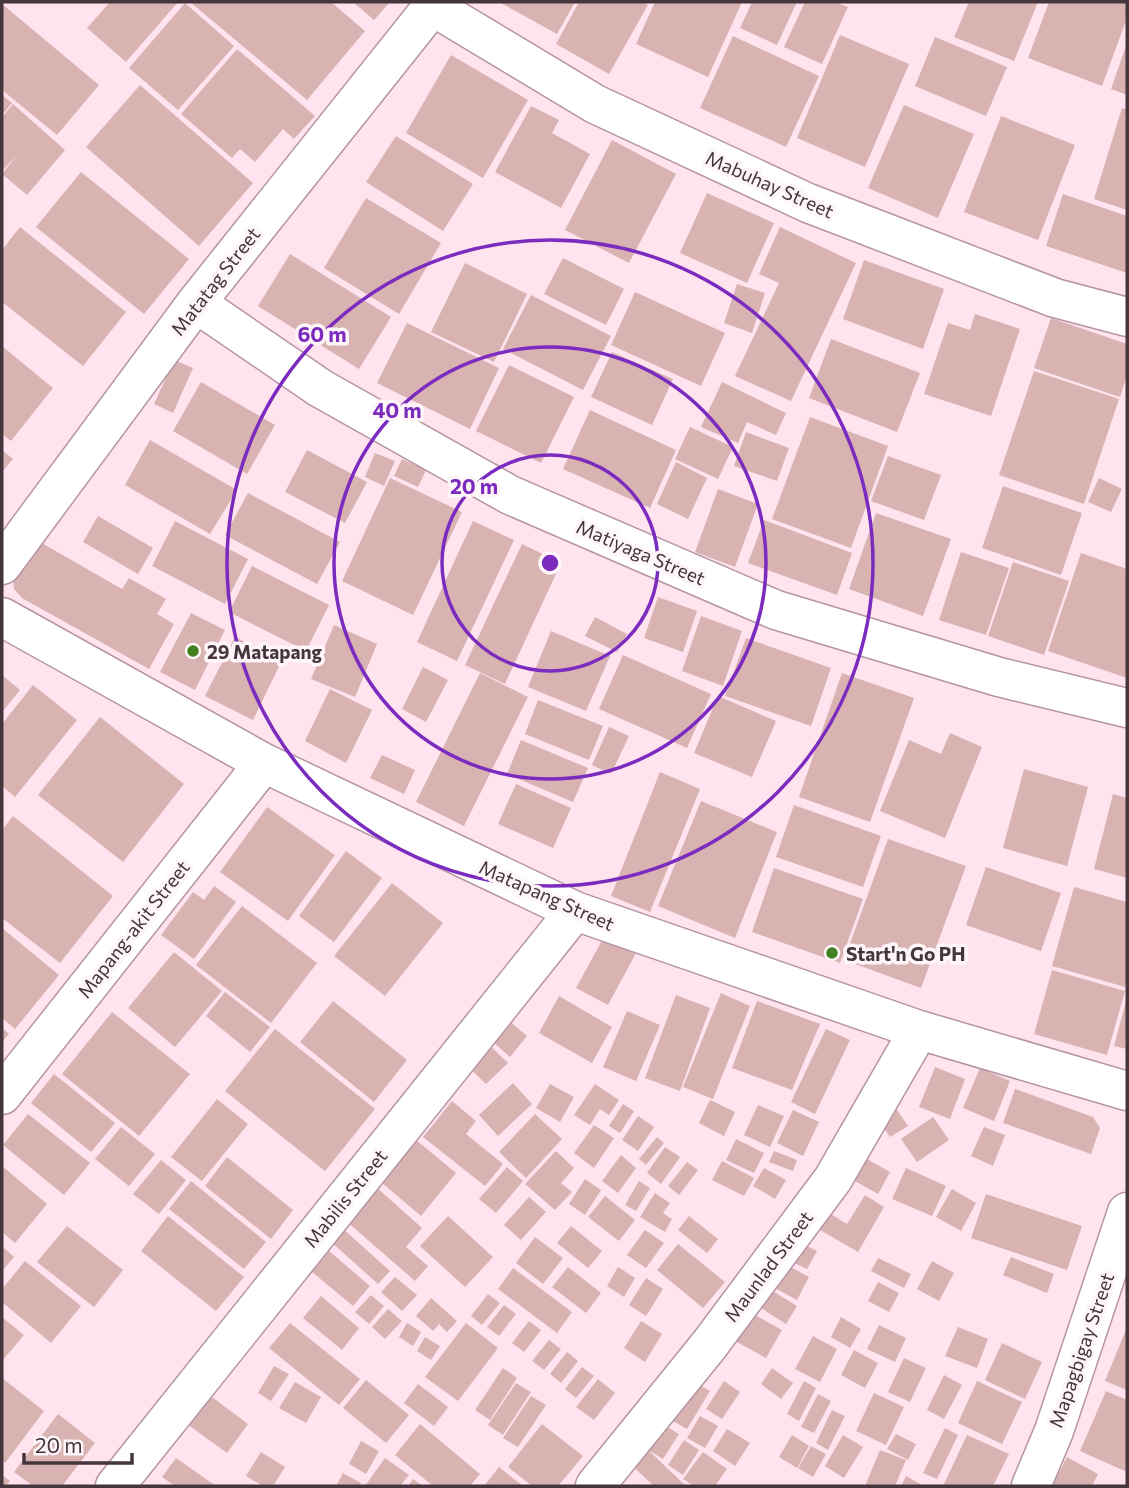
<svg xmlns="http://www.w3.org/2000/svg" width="1129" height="1488" font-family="Commissioner,sans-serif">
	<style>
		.building { fill: #d8b3b2 }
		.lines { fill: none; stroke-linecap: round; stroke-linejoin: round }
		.minor-casing { stroke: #b594a3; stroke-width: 41 }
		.minor { stroke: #fff; stroke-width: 38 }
		.ring { fill: none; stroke: #7b2cbf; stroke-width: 3.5 }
		.poi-dot { fill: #428121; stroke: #fef6f9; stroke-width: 2.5 }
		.labels { text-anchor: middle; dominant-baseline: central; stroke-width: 7; stroke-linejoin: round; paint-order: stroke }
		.street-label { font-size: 19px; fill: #44363c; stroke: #fef6f9 }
		.poi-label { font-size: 19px; font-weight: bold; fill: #44363c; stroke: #fef6f9; text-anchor: start }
		.centre { fill: #7b2cbf; stroke: #fef6f9; stroke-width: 3.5 }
		.ring-label { font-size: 21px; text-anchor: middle; font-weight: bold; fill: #7b2cbf; stroke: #fef6f9; stroke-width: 7; stroke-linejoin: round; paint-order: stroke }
	</style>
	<rect width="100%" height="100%" fill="#ffe3ef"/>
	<path class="building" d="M110 2H178L126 62 87 28Z
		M190 2H331L365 31 307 100Z
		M353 2H390L374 20Z
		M499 2H575L557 34Z
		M579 2H641L648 5 609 74 556 44Z
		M655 2H742L708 77 636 44Z
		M752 2H797L777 45 740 28Z
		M805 2H835L848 7 822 64 784 47Z
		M969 2H1038L1014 61 954 37Z
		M1049 2H1127V18L1102 86 1028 58Z
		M185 3 234 46 178 110 129 68Z
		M2 4 99 85 57 135 2 90Z
		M840 35 909 64 865 167 797 138Z
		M733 36 819 76 786 147 700 108Z
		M935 37 1007 67 986 116 915 86Z
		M1127 43V95L1111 89Z
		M237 49 315 116 294 139 283 129 255 162 240 149 232 158 181 114Z
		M451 55 528 100 483 178 406 133Z
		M140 85 253 183 199 246 86 147Z
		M2 95 12 103 2 115Z
		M13 104 65 150 27 195 2 174 17 155 2 171V117Z
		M904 105 974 134 938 218 868 188Z
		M531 106 559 120 552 133 590 154 561 208 495 172Z
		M1122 108 1127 110V210L1094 199Z
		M1001 116 1075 145 1038 240 964 212Z
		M396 136 473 184 443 231 366 182Z
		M612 140 676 174 629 263 565 230Z
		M81 172 189 259 144 314 36 227Z
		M707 193 774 223 747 283 680 253Z
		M1063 194 1127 216V273L1046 246Z
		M366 198 441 243 399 314 324 268Z
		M20 227 126 312 83 366 2 302V250Z
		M780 227 856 263 791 401 735 376 779 283 759 274Z
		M290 254 391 317 359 369 258 306Z
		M563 258 624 289 606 325 544 294Z
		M864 260 944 289 923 349 843 319Z
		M465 263 527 294 494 362 431 332Z
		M737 284 765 293 752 333 724 323Z
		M635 292 725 333 701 386 611 345Z
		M531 295 611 336 583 390 503 349Z
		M975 314 1020 329 991 416 924 394 948 323 970 330Z
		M1051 318 1127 344V375L1120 397 1034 368Z
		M407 323 499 368 470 429 377 383Z
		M831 339 920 373 897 432 809 398Z
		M2 346 53 388 11 441 2 434Z
		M612 352 673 379 652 425 591 397Z
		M174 360 193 368 173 413 154 404Z
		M509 365 574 397 541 463 476 431Z
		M1034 371 1119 399 1084 504 999 475Z
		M201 382 275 425 247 474 173 431Z
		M722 382 786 413 776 435 747 422 738 443 701 427Z
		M590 410 676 450 650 508 563 469Z
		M810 417 888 446 851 548 772 519Z
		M690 427 733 447 718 479 675 459Z
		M746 432 789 448 777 481 734 466Z
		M150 440 237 490 210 534 125 485Z
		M2 450 13 459 2 472Z
		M307 450 367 482 345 523 285 492Z
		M375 453 395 461 384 486 365 477Z
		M888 456 941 475 924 520 871 501Z
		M402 459 426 470 418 487 394 476Z
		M676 462 707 478 688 519 657 504Z
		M390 478 462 512 413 615 342 581Z
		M1099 478 1122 489 1111 512 1088 502Z
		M1003 486 1082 513 1061 575 982 548Z
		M718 489 758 504 735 567 695 552Z
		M248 493 340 542 317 584 225 535Z
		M876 513 951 539 923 616 849 589Z
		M98 516 153 548 138 574 83 542Z
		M764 520 852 553 837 595 748 563Z
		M175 521 248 559 225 604 152 566Z
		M473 521 514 540 457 661 417 642Z
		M33 538 122 589 129 578 166 599 157 614 174 624 149 669 22 598 14 589 13 574Z
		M522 544 561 563 505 684 465 665Z
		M961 552 1009 568 986 635 939 620Z
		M1081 553 1127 569V678L1048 651Z
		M1013 562 1069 581 1044 655 988 636Z
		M252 566 329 605 306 651 229 612Z
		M658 597 697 611 683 652 644 638Z
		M191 613 225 630 195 690 160 672Z
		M701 616 742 631 723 686 682 671Z
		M595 617 627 634 617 652 585 636Z
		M334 625 377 644 355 697 311 679Z
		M551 631 610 656 586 711 528 687Z
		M235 637 282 660 253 720 205 696Z
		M746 638 831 668 811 726 725 696Z
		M623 655 711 694 687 748 599 709Z
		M423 667 448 680 426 722 402 709Z
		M480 673 528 697 464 826 416 802Z
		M842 673 914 698 870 822 799 797Z
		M2 675 20 690 2 712Z
		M33 685 77 720 15 797 2 786V724Z
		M330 689 372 710 346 763 305 741Z
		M718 696 776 721 752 777 694 753Z
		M538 700 603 726 589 760 525 734Z
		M100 717 184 784 123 862 38 795Z
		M609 727 629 736 611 774 592 765Z
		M950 733 982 747 945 838 880 811 909 740 941 754Z
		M521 740 588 768 573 802 507 774Z
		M382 755 415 770 404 794 370 778Z
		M1024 769 1088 787 1067 866 1003 848Z
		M660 772 700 789 650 912 611 896Z
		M516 784 571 808 553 848 498 824Z
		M1113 794 1127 798V878L1094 869Z
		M701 801 777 832 735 938 658 906Z
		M794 805 881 836 863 887 776 857Z
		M267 807 335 855 288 921 220 872Z
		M13 816 113 896 60 963 2 918V830Z
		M888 839 966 866 921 988 844 960Z
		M346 851 382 878 334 942 299 916Z
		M986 867 1061 893 1041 951 966 925Z
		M774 868 863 899 840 963 752 932Z
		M392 883 443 923 385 996 334 956Z
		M214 886 236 902 194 959 161 935 193 892 204 900Z
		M1074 887 1127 902V978L1125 987 1052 966Z
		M242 906 317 963 271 1023 196 965Z
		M2 928 59 975 15 1029 2 1018Z
		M605 935 636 953 608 1005 576 988Z
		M174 952 222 991 175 1047 128 1008Z
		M1052 970 1125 991 1107 1055 1034 1034Z
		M225 992 270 1027 250 1052 206 1016Z
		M721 993 750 1006 713 1099 683 1087Z
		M676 995 710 1008 680 1091 645 1078Z
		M559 996 612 1027 592 1063 539 1033Z
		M333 1001 407 1060 374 1102 300 1042Z
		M757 1001 820 1024 792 1090 732 1068Z
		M1126 1001H1127V1049L1114 1046Z
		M627 1011 660 1025 636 1081 603 1067Z
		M112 1012 190 1074 139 1136 62 1074Z
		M508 1020 527 1036 510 1057 491 1040Z
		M2 1028 9 1034 2 1042Z
		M275 1029 375 1109 325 1171 225 1091Z
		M826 1029 850 1040 815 1114 791 1102Z
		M484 1040 508 1063 486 1084 462 1061Z
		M935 1067 965 1079 950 1119 919 1107Z
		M980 1068 1010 1081 994 1121 963 1108Z
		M54 1074 115 1123 91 1152 31 1103Z
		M513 1083 532 1104 498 1136 479 1115Z
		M550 1084 574 1097 560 1122 536 1108Z
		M595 1084 619 1100 609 1115 600 1109 590 1125 574 1115Z
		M1015 1089 1093 1117 1100 1128 1091 1154 1003 1123Z
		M217 1099 248 1124 202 1181 171 1157Z
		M710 1100 735 1112 724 1136 699 1123Z
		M890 1100 908 1126 890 1137 873 1112Z
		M452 1101 476 1121 466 1134 503 1164 485 1186 423 1137Z
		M623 1104 634 1111 620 1133 609 1126Z
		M758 1105 784 1116 770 1147 744 1135Z
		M793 1110 819 1122 803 1156 777 1143Z
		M28 1114 90 1163 64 1195 3 1145Z
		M535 1114 562 1139 526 1178 499 1152Z
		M638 1116 654 1127 638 1151 622 1140Z
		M933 1117 949 1140 917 1162 901 1139Z
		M594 1125 614 1138 594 1168 574 1153Z
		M121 1127 155 1154 129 1186 95 1159Z
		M984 1127 1005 1135 993 1166 971 1156Z
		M410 1135 456 1173 421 1216 375 1177Z
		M657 1137 664 1143 646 1165 639 1159Z
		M736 1139 764 1153 754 1173 726 1160Z
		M665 1147 680 1157 661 1184 647 1173Z
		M556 1151 574 1168 561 1183 572 1192 555 1210 525 1184Z
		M774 1151 797 1160 793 1171 769 1162Z
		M858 1154 890 1172 878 1194 846 1176Z
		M621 1155 636 1168 618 1193 602 1181Z
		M227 1157 293 1210 271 1239 205 1186Z
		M161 1160 186 1180 159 1214 133 1194Z
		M722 1161 754 1178 744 1196 712 1180Z
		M687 1162 698 1170 679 1195 668 1186Z
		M2 1166 47 1204 15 1243 2 1232Z
		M507 1167 523 1181 496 1213 479 1199Z
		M764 1168 786 1180 775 1199 753 1186Z
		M906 1168 946 1186 932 1216 892 1199Z
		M585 1179 601 1190 585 1215 569 1204Z
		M191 1181 266 1242 244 1269 169 1209Z
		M639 1181 650 1188 636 1211 625 1205Z
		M375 1186 422 1228 406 1247 428 1266 415 1281 345 1220Z
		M952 1189 976 1203 961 1231 936 1217Z
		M655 1193 670 1203 663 1213 672 1219 665 1232 640 1217Z
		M986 1194 1082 1226 1067 1270 971 1238Z
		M865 1195 884 1207 858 1252 815 1227 824 1210 847 1224Z
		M605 1196 635 1220 619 1241 588 1217Z
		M529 1197 546 1212 521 1240 504 1225Z
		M168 1216 244 1277 216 1311 141 1251Z
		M448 1216 493 1257 465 1287 420 1246Z
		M689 1216 718 1239 707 1253 678 1230Z
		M67 1226 123 1270 94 1307 37 1262Z
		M571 1226 602 1251 588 1268 557 1243Z
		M341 1227 390 1271 378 1284 329 1240Z
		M645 1230 664 1243 646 1268 627 1255Z
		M535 1237 563 1258 543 1284 516 1263Z
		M799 1242 817 1251 807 1269 790 1261Z
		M678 1244 725 1282 703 1308 657 1270Z
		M2 1246 14 1257 2 1271Z
		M329 1251 370 1286 353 1306 312 1272Z
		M1011 1257 1054 1274 1047 1293 1003 1275Z
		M878 1258 911 1274 904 1288 871 1271Z
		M25 1261 81 1306 51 1343 2 1302V1289Z
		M932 1261 954 1273 939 1301 917 1289Z
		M783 1263 809 1277 797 1300 771 1286Z
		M568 1267 601 1293 586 1313 552 1287Z
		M618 1267 635 1278 624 1297 607 1286Z
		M513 1268 572 1312 557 1333 498 1289Z
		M395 1277 417 1295 402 1311 381 1292Z
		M646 1278 663 1289 646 1316 629 1305Z
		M878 1282 899 1293 889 1312 868 1301Z
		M763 1285 797 1306 786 1324 753 1303Z
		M488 1294 500 1303 482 1325 471 1316Z
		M371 1295 384 1306 369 1324 355 1312Z
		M321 1296 359 1328 342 1350 303 1318Z
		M431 1298 457 1321 447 1332 439 1324 433 1331 416 1316Z
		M504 1305 516 1314 499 1336 487 1327Z
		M388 1309 402 1321 385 1339 372 1327Z
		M744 1309 782 1330 766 1358 728 1337Z
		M2 1317 24 1335 2 1361Z
		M841 1317 861 1329 850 1348 831 1337Z
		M529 1321 541 1330 524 1352 512 1343Z
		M641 1321 662 1334 645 1362 624 1348Z
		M290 1323 360 1379 339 1405 269 1348Z
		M407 1323 421 1332 413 1346 399 1337Z
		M466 1323 498 1348 458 1401 425 1377Z
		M879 1325 906 1338 895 1362 867 1349Z
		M958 1327 988 1339 977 1368 945 1356Z
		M1127 1327V1390L1105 1381Z
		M813 1336 837 1349 820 1382 795 1369Z
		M425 1337 440 1346 431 1360 417 1351Z
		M549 1340 561 1349 544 1370 532 1361Z
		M1002 1343 1042 1362 1025 1399 985 1380Z
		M854 1350 878 1363 865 1388 841 1375Z
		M567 1352 578 1361 561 1383 550 1374Z
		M904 1358 926 1368 910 1402 888 1392Z
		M274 1366 289 1374 271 1401 258 1393Z
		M582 1367 594 1376 576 1398 565 1389Z
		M503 1368 517 1378 490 1420 475 1410Z
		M772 1368 793 1383 781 1399 761 1384Z
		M944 1375 962 1385 944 1419 927 1410Z
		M2 1378 44 1411 5 1463 2 1460Z
		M598 1379 615 1393 594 1420 576 1407Z
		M366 1380 409 1415 386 1443 343 1408Z
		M693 1381 710 1391 687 1429 671 1420Z
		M724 1381 740 1392 722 1419 706 1409Z
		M804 1381 816 1388 799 1421 787 1414Z
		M977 1381 1022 1402 1002 1444 958 1423Z
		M295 1382 321 1397 306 1423 279 1408Z
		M516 1383 531 1392 503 1435 488 1425Z
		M418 1384 448 1407 434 1426 404 1403Z
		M1106 1391 1127 1400V1472L1080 1451Z
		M874 1393 904 1407 886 1445 856 1431Z
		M208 1394 248 1424 227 1453 187 1424Z
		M818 1394 831 1401 814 1433 801 1427Z
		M531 1396 546 1405 518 1447 503 1438Z
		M832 1410 845 1416 828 1450 816 1443Z
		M58 1414 95 1443 62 1486H33L14 1472Z
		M700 1416 718 1426 705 1448 687 1438Z
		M420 1424 480 1474 470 1486H433L395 1455Z
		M542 1424 583 1456 558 1486H532L508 1467Z
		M664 1425 679 1434 663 1459 648 1450Z
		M945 1428 958 1435 937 1479 923 1473Z
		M727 1429 750 1443 735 1466 713 1451Z
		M896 1434 916 1444 908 1460 887 1449Z
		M792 1435 809 1446 797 1468 779 1457Z
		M843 1435 863 1447 844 1478 825 1466Z
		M967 1435 1009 1454 993 1486H943Z
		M684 1440 699 1450 683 1475 668 1465Z
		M361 1441 379 1451 366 1474 349 1464Z
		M811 1446 826 1454 813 1477 798 1468Z
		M645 1447 686 1486H654L629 1463Z
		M880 1450 906 1460 895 1486H865Z
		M261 1452 285 1467 273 1486H263L246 1476Z
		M703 1452 727 1469 715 1486H694L683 1479Z
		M1067 1457 1098 1474 1092 1486H1058L1053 1484Z
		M176 1458 216 1486H175L162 1477Z
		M385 1458 409 1475 400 1486H365Z
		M499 1467 523 1486H484Z
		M343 1473 361 1483 359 1486H336Z
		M2 1475 10 1481 6 1486H2Z
		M906 1476 924 1486H901Z
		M413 1479 423 1486H408Z"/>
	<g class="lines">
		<defs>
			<path id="minor" d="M432 6 595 104 808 203 1055 298 1127 317
				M196 303 320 388 510 495 776 610 999 677 1127 708
				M2 565 196 303 436 2
				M2 617 264 763 575 911 919 1030 1127 1091
				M2 1095 264 763
				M115 1486 575 911
				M595 1486 710 1344 833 1179 919 1030
				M1031 1486 1054 1431 1127 1212"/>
		</defs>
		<use href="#minor" class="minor-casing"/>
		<use href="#minor" class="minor"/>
	</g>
	<g class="ring">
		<circle cx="550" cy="563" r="108"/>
		<circle cx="550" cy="563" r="216"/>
		<circle cx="550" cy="563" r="323"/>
	</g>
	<g class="poi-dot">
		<circle cx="193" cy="651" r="7"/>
		<circle cx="832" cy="953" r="7"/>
	</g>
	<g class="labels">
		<g class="street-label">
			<text transform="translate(770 184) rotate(24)">Mabuhay Street</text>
			<text transform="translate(215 281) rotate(-52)">Matatag Street</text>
			<text transform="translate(641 552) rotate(23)">Matiyaga Street</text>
			<text transform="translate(547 895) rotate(24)">Matapang Street</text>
			<text transform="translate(133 929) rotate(-52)">Mapang-akit Street</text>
			<text transform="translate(345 1198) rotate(-51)">Mabilis Street</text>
			<text transform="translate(768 1266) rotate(-53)">Maunlad Street</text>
			<text transform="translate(1081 1350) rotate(-71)">Mapagbigay Street</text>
		</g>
		<g class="poi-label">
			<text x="207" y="651">29 Matapang</text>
			<text x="846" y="953">Start'n Go PH</text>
		</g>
	</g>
	<circle cx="550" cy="563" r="10" class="centre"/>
	<g class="ring-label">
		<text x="322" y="342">60 m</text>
		<text x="397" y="418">40 m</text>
		<text x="474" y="494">20 m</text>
	</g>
	<rect width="1129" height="1488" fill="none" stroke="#44363c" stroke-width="7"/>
	<path d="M24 1453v10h108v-10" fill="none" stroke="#44363c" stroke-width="3.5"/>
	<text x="35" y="1453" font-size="21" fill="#44363c" stroke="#fef6f9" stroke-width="5" paint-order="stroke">20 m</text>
</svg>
